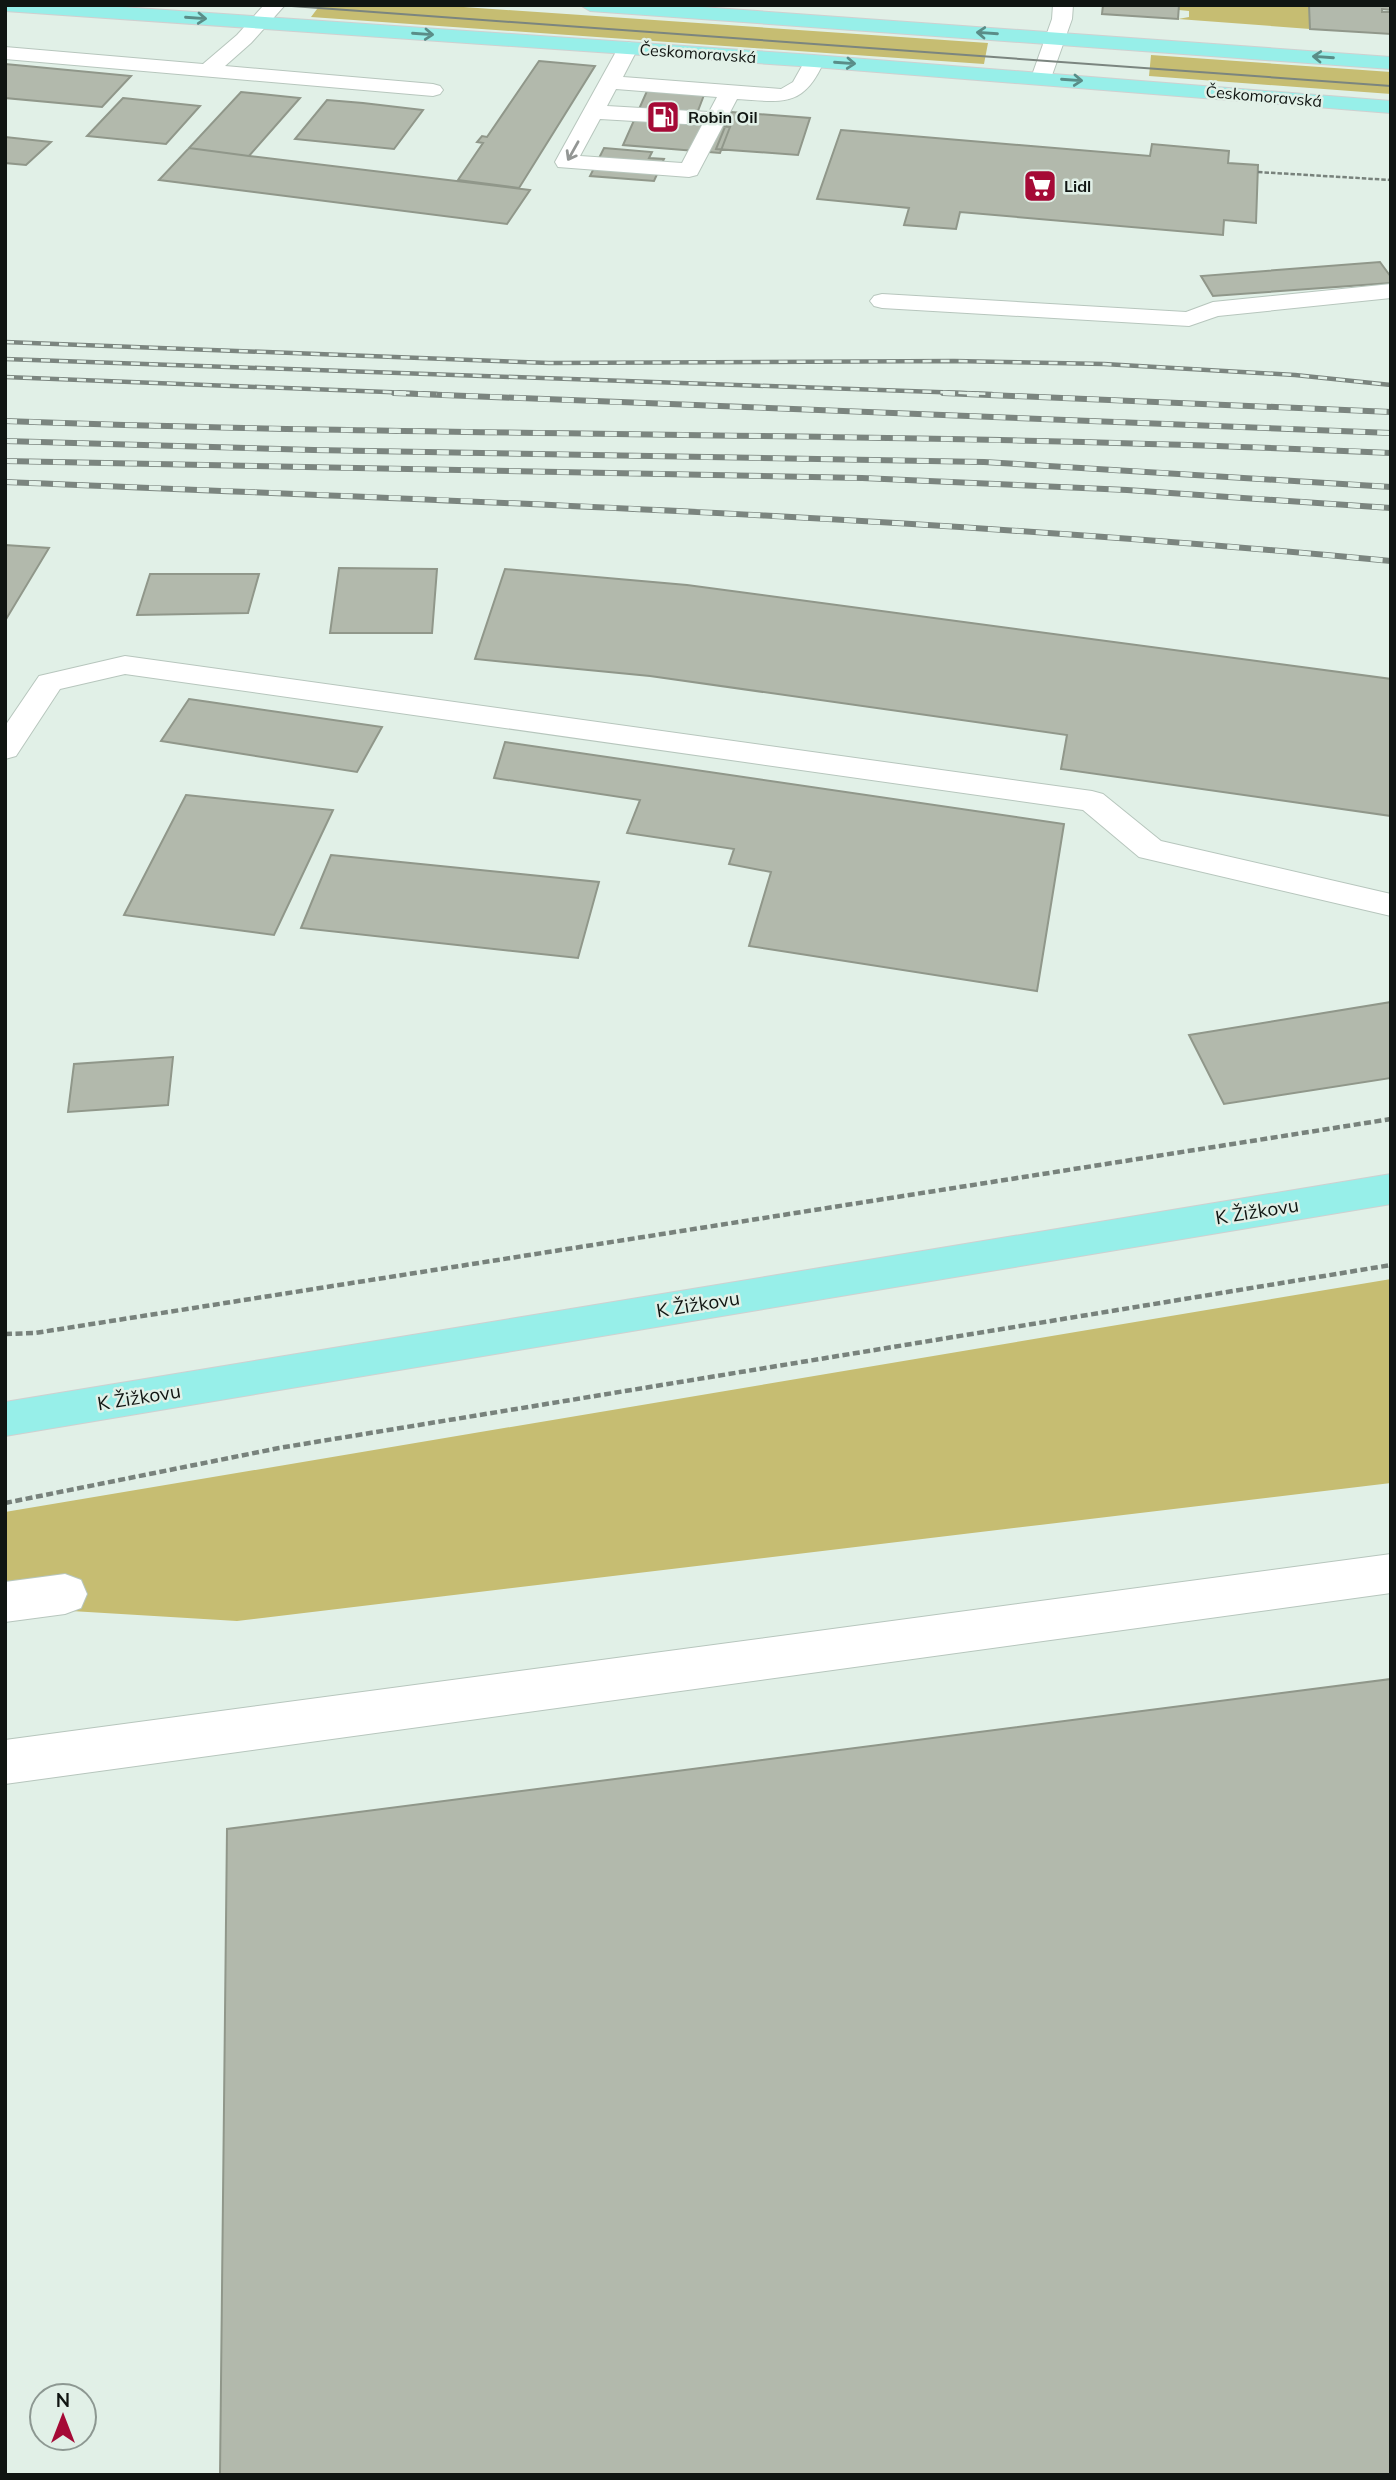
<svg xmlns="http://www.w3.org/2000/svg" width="1396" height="2480" font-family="Mulish,sans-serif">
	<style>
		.green { fill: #c6bd72 }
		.building { fill: #b2b9ac; stroke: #90978a; stroke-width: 2 }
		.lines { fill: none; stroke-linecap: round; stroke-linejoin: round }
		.minor-casing { stroke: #b7c6bd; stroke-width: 2 }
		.major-casing { stroke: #cfd0d0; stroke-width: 2 }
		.path-far1 { stroke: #78827c; stroke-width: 2.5; stroke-dasharray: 4.5 2; stroke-linecap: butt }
		.path { stroke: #78827c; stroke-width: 4.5; stroke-dasharray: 7 3.5; stroke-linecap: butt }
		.minor { fill: #fff; fill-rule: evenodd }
		.major { fill: #97efe9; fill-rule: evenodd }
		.tram { stroke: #7b857f; stroke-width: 2 }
		.rail-far1-casing { stroke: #7b857f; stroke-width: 4.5 }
		.rail-casing { stroke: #7b857f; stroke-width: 6 }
		.rail-far1 { stroke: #e1f0e7; stroke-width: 2.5; stroke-dasharray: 9; stroke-linecap: butt }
		.rail { stroke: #e1f0e7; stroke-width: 4.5; stroke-dasharray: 12; stroke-linecap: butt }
		.oneway { stroke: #5a8d88 }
		.oneway2 { stroke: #939694 }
		.labels { text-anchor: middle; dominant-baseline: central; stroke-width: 5; stroke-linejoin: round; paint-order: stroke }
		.far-street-label { font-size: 16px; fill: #101512; stroke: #e1f0e7 }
		.far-poi-label { font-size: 16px; font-weight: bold; fill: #101512; stroke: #e1f0e7; text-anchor: start }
		.street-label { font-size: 19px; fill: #101512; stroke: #e1f0e7 }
	</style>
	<rect width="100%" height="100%" fill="#e1f0e7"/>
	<path class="green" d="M320 5H435L988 43 984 64 311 17Z
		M1179 5H1309L1310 29 1178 19 1189 17V11L1179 10Z
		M1151 55 1391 72V94L1149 76Z
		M1391 1279V1483L237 1621 5 1607V1512Z"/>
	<path class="building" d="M1103 5H1179L1178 19 1102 14Z
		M1309 5H1391V10L1382 9V12H1391V34L1310 29Z
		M539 61 595 66 519 188 458 180 483 143 477 142 482 136 487 137Z
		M5 64 131 76 102 107 5 98Z
		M647 91 704 95 693 124 730 127 720 153 623 145Z
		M241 92 300 98 249 156 189 148Z
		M123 98 200 106 166 144 87 136Z
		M327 100 363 103 423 110 394 149 295 139Z
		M731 112 810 118 798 155 716 149Z
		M841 130 1150 156 1152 144 1229 151 1228 163 1258 165 1256 223 1224 220 1223 235 960 212 956 229 904 225 909 208 817 199Z
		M5 137 51 142 26 165 5 163Z
		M189 148 249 156 530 190 507 224 159 180Z
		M604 148 652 152 649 158 664 159 654 181 590 176Z
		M1380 262 1391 277V283L1213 296 1201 276Z
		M5 545 49 548 5 621Z
		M339 568 437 569 432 633H330Z
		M505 569 687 585 1391 679V816L1061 769 1067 735 650 676 475 659Z
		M150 574H259L248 613 137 615Z
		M189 699 382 727 357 772 161 741Z
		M505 742 1064 824 1037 991 749 946 771 872 729 864 734 849 627 833 640 800 494 778Z
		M186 795 333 810 274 935 124 915Z
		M331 855 599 882 578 958 301 928Z
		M1391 1002V1078L1224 1104 1189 1035Z
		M173 1057 168 1105 68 1112 74 1064Z
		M1391 1679V2475H220L227 1829Z"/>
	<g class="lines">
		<defs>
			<path id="minor" d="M264 5H285L251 43 225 66 433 84 440 86 443 90 440 94 433 96 5 59V47L203 64 237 35Z
				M1053 5H1073L1072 19 1051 78 1048 82H1034L1031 78 1052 19Z
				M628 42 635 44 638 48 623 77 781 89 793 82 807 57H821L824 61C804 108 782 102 737 99L697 175 689 177 558 167 555 162 618 48 621 44ZM616 89 717 97 709 112 607 106ZM600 119 702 125 682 163 580 156Z
				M1391 284V298L1218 316 1189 326 882 308 874 306 870 301 874 296 882 294 1186 312 1213 302Z
				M125 656 1092 791 1103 794 1161 841 1391 894V916L1139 857 1083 810 125 674 60 689 16 756 5 759V726L39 676Z
				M1391 1554V1593L5 1784V1740Z
				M65 1574 81 1580 87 1594 81 1608 65 1614 5 1622V1582Z"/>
			<path id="major" d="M5 5H93L814 55 1391 101V113L814 67 5 11Z
				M580 5H674L1391 57V69L590 11Z
				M1391 1174V1204L5 1436V1402Z"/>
		</defs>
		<use href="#minor" class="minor-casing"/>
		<use href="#major" class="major-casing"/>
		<path class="path-far1" d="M1258 172 1391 180"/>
		<path class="path" d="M5 1334 35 1333 1391 1119
			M5 1503 279 1448 1391 1265"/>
		<use href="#minor" class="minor"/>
		<use href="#major" class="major"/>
		<path class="tram" d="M278 5 1391 86"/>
		<defs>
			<path id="rail-far1" d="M5 342 549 363 954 361 1104 364 1295 375 1391 385
				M5 359 992 394
				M5 377 437 394"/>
			<path id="rail" d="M394 393 1391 433
				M943 393 1391 412
				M5 421C467 438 929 431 1391 453
				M5 441 314 450 984 462 1391 487
				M5 461 862 478 1127 490 1391 508
				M5 482C468 501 930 517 1391 561"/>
		</defs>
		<use href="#rail-far1" class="rail-far1-casing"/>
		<use href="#rail" class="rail-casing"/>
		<use href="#rail-far1" class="rail-far1"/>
		<use href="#rail" class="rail"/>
	</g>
	<defs><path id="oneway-shaft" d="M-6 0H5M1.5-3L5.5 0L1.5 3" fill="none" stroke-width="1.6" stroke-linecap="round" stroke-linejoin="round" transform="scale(1.75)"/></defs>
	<g class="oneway">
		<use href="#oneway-shaft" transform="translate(196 18) rotate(4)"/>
		<use href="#oneway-shaft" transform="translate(987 33) rotate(-176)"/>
		<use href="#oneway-shaft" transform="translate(423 34) rotate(4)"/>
		<use href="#oneway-shaft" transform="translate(1323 57) rotate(-176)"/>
		<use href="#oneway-shaft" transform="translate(845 63) rotate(4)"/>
		<use href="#oneway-shaft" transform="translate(1072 80) rotate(4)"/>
	</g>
	<use class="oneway2" href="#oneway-shaft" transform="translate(573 151) rotate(119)"/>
	<defs>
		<symbol id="fuel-square" viewBox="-11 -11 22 22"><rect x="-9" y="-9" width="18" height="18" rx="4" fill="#a50a36" stroke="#e1f0e7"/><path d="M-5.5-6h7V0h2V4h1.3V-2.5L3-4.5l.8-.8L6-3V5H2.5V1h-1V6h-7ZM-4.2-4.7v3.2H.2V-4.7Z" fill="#fff"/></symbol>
		<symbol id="supermarket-square" viewBox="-11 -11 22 22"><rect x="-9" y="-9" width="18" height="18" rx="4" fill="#a50a36" stroke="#e1f0e7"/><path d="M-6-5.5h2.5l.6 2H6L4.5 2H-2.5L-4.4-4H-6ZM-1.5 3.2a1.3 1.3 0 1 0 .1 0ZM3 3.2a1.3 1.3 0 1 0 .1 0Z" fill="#fff"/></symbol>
	</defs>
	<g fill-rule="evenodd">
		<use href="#fuel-square" x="644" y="98" width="38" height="38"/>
		<use href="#supermarket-square" x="1021" y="167" width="38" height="38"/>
	</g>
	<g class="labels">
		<g class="far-street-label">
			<text transform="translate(698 53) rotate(4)">Českomoravská</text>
			<text transform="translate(1264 96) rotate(5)">Českomoravská</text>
		</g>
		<g class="far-poi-label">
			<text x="688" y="117">Robin Oil</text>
			<text x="1064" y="186">Lidl</text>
		</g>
		<g class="street-label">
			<text transform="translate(1257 1211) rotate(-9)">K Žižkovu</text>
			<text transform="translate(698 1304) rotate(-9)">K Žižkovu</text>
			<text transform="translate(139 1397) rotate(-9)">K Žižkovu</text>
		</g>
	</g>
	<rect width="1396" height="2480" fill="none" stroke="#101512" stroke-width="14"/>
	<g transform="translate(63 2417)"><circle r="33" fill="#e1f0e7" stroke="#8d9892" stroke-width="2"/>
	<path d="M0-5L12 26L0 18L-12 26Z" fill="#a50a36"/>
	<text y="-10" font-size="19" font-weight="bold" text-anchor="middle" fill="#101512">N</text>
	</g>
</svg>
